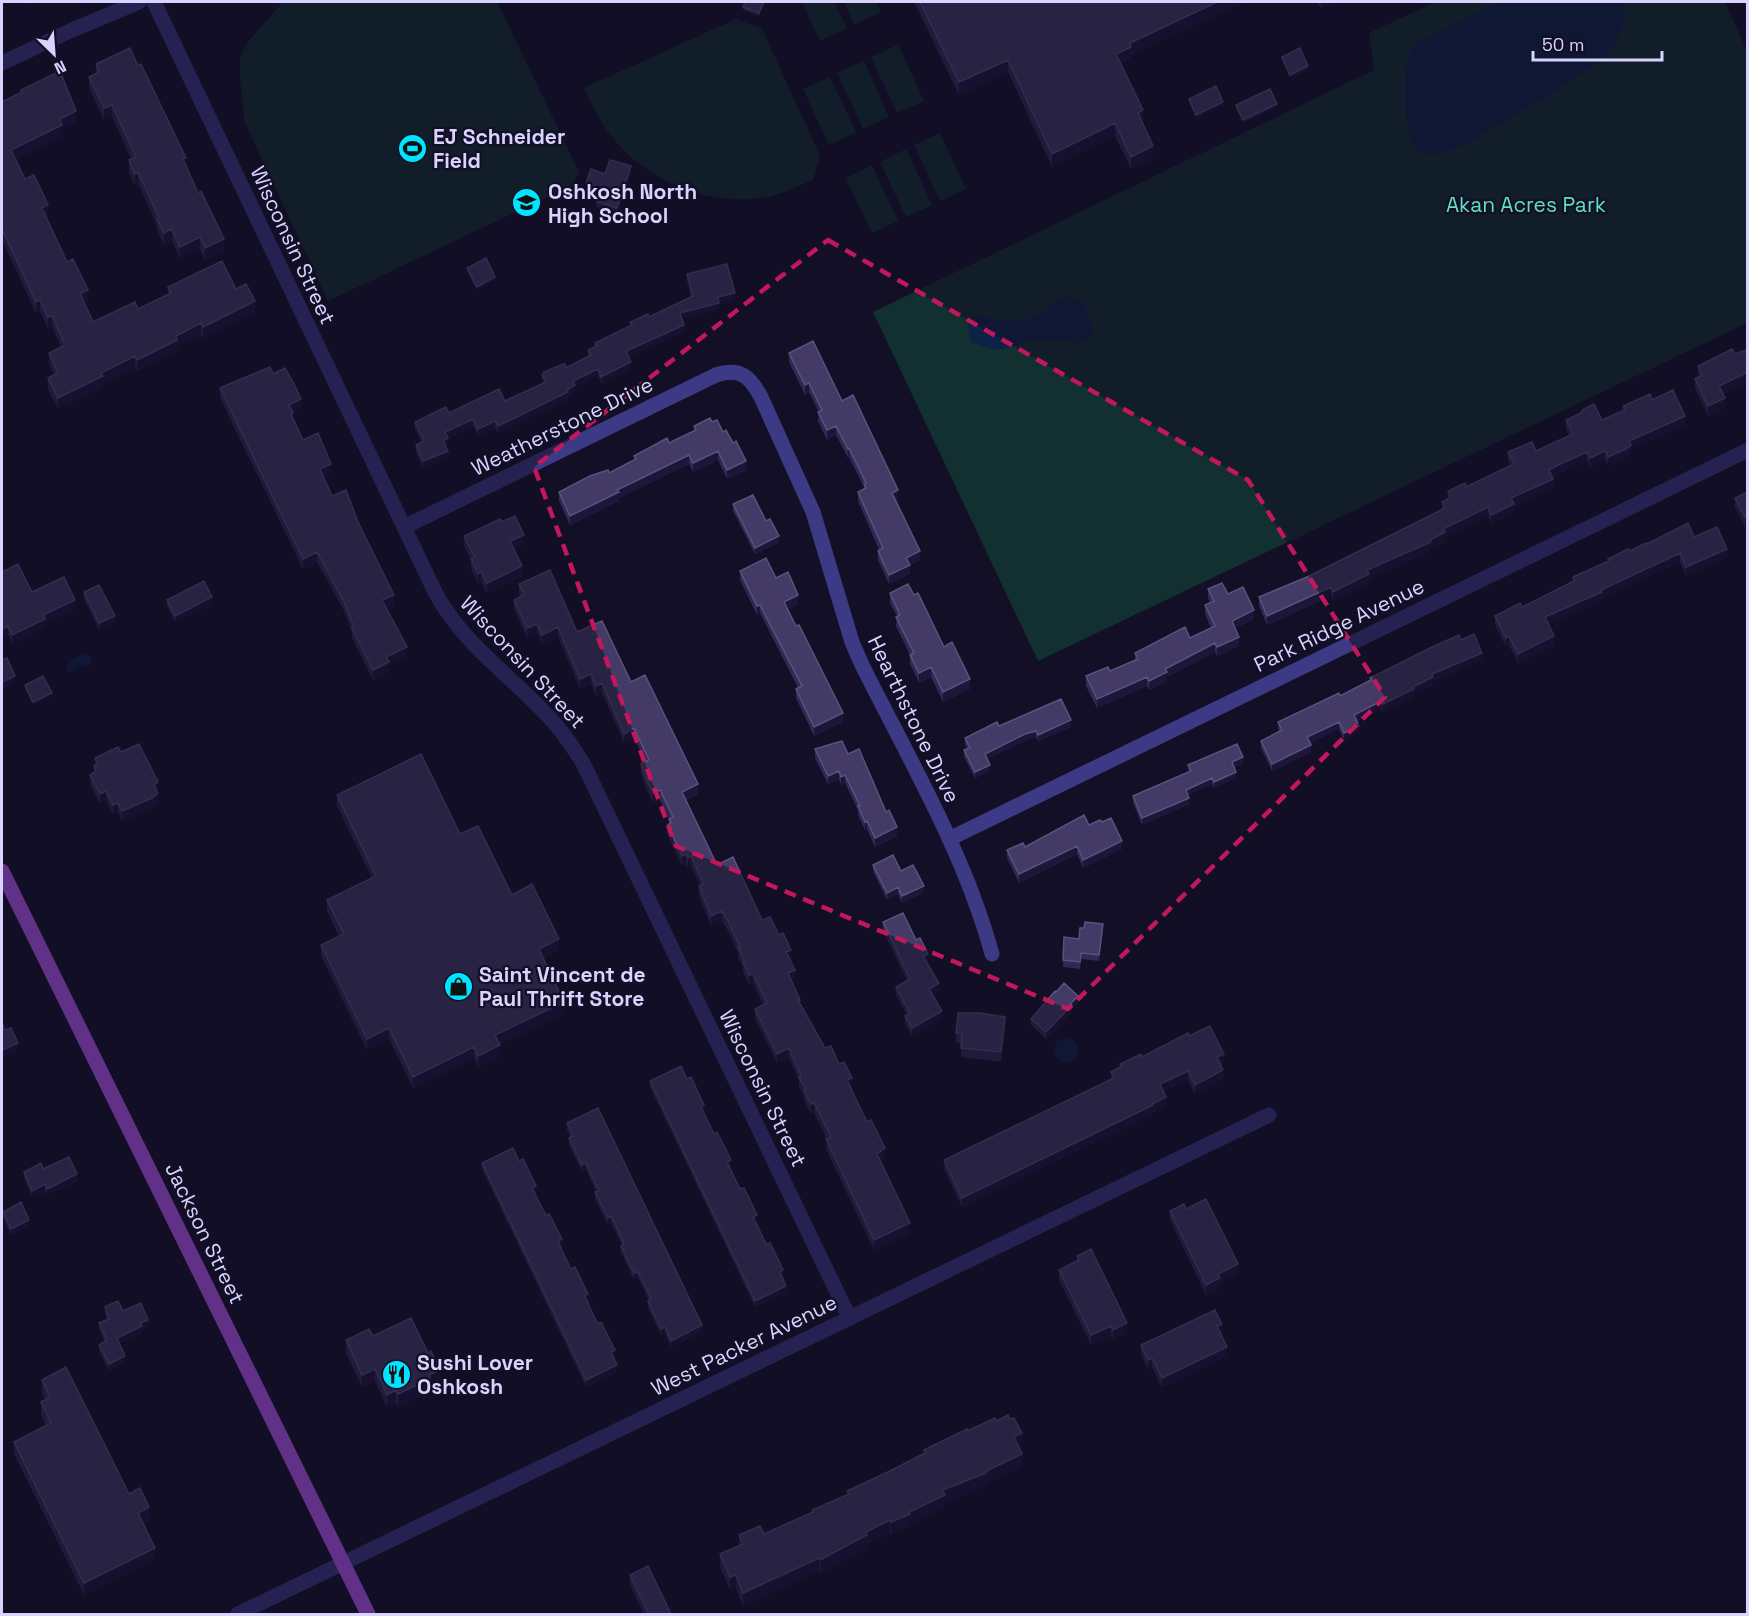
<svg xmlns="http://www.w3.org/2000/svg" width="1749" height="1616" font-family="'Space Grotesk',sans-serif">
	<style>
		.green { fill: #12302f }
		.water { fill: #0c2248 }
		.lines { fill: none; stroke-linecap: round; stroke-linejoin: round }
		.minor { stroke: #3d3a85; stroke-width: 15 }
		.major { stroke: #c25bff; stroke-width: 15 }
		.wall { fill: #312854 }
		.shaded-wall { fill: #1d163a }
		.building { fill: #433a66; stroke: #5a527e; stroke-width: 1.5 }
		.marked { fill: none; stroke: #c2185b; stroke-width: 4.5; stroke-dasharray: 12 8; stroke-linejoin: round }
		.labels { text-anchor: middle; dominant-baseline: central; stroke-width: 4.5; stroke-linejoin: round; paint-order: stroke }
		.poi-label { font-size: 21px; font-weight: bold; fill: #d9d4ff; stroke: #130f26; text-anchor: start }
		.park-label { font-size: 21px; fill: #5fe0c0; stroke: #130f26 }
		.street-label { font-size: 21px; fill: #d9d4ff; stroke: #130f26 }
	</style>
	<rect width="100%" height="100%" fill="#130f26"/>
	<path class="green" d="M283 2H497L579 172 573 185 328 301 245 123 240 78V58L247 43Z
		M802 2H834L847 28 820 41Z
		M844 2H876L881 12 854 24Z
		M1435 2H1725L1747 51V323L1038 661 873 312 1374 70 1369 33Z
		M736 19 762 29 820 156 813 180C798 186 782 194 766 197 714 207 651 183 617 143 603 127 593 108 584 88Z
		M898 45 924 101 897 113 871 57Z
		M864 61 889 117 863 129 837 73Z
		M830 77 856 132 829 145 803 89Z
		M940 133 966 189 940 201 914 145Z
		M906 149 932 205 906 217 880 162Z
		M872 165 898 221 872 233 846 178Z"/>
	<path class="water" d="M1499 2H1625C1625 17 1620 39 1610 51 1605 57 1598 62 1592 67 1555 90 1519 114 1481 135 1469 142 1454 151 1439 154 1409 158 1406 126 1406 105 1407 85 1402 57 1417 43Z
		M1067 296C1088 305 1088 311 1092 331L1089 337 1077 343 1051 339 1031 340 1013 347 995 350 972 342 969 336 968 322 978 316C999 320 1020 327 1039 314 1050 307 1054 302 1067 296Z
		M86 653 92 657 90 666 79 667 70 673 65 670 72 659Z
		M1054 1050a12 12 0 1 1 24 0a12 12 0 1 1-24 0Z"/>
	<g class="lines">
		<path class="minor" d="M154 2 435 592C462 643 509 674 547 715 561 729 572 746 583 763L849 1317
			M2 63 72 30 139 2
			M404 527 716 375C741 367 750 377 761 397L813 512 852 642 862 665C909 759 964 852 992 954
			M949 839 1748 450
			M238 1614 1269 1115"/>
		<path class="major" d="M2 871 368 1614"/>
	</g>
	<path class="wall" d="M764 2 759 16 743 10V7Z
		M914 2H1244L1131 55V59L1121 64 1143 122 1153 159 1131 169 1115 136 1052 167 1008 72 959 95Z
		M1317 2H1337L1321 9Z
		M1282 57 1308 70 1290 78 1282 60Z
		M96 64 186 166 224 251 205 260 200 249 180 258 172 241 164 245 157 231V225L146 201 138 184 135 186 129 172V160L131 159 112 116 104 120 89 88V77L96 73Z
		M21 90 76 122 62 129V136L16 159 25 179 48 217 46 218 67 262 88 301 84 303 93 322 138 309 168 294V287L236 289 255 313 203 338 201 335 177 346V351L137 371 135 368 103 384V387L58 409 48 389V378L54 375 49 364V353L61 347 52 327 48 329 40 311 36 313 2 240V102L21 93Z
		M1189 99 1223 105 1196 118 1189 102Z
		M1236 105 1277 107 1243 123 1236 108Z
		M631 173 617 214 596 207V201L598 194 586 189V183L605 174Z
		M467 268 495 280 477 290 467 271Z
		M687 274 735 300 719 304V310L682 319 684 332 629 357 631 369 601 384 598 376 575 387V393L568 396V399L498 433 495 428 478 436 473 426 448 438V445L446 446 448 458 423 468 416 453V445L422 443 415 429V422L449 413 505 401 543 384 542 375 566 368 588 357V350L595 346V343L630 326V322L649 317 691 297 687 281Z
		M1748 349V382L1723 394 1725 408 1708 416 1695 388V379L1698 377V366L1735 354Z
		M789 353 842 401 898 499 895 500 920 560 910 565V574L889 584 878 560V551L879 550 858 501V492L864 489V487L849 457 848 458 836 435 827 440 818 421 819 412 809 392 805 395 789 362Z
		M273 374 301 408 293 412V418L303 440 331 474 324 477 332 496 358 522 394 605 386 608 407 656 389 665V672L373 680 352 638V632L344 611 317 562 303 569 220 398V388Z
		M1652 400 1685 425 1631 449V454L1626 458 1608 466 1605 460 1590 467 1587 461 1558 474 1552 478 1553 488 1514 506V513L1491 524 1488 516 1445 537V542L1431 548V551L1369 579V583L1333 601 1331 596 1267 625 1259 606V597L1307 577 1442 510V502L1448 499V491L1466 487 1510 465 1508 461V452L1536 451 1569 436 1566 429V420H1602L1623 411V406Z
		M712 422 723 432 746 470 727 479 718 460 693 472 689 464 619 498V501L570 525 559 501V492L609 473 634 460V456L669 443 694 431V426Z
		M1748 492V526L1745 527 1735 507V498Z
		M733 504 779 543 755 554 733 511Z
		M501 522 524 544 514 549 522 576 487 593 481 582 478 583 471 569V560L464 546V536Z
		M1694 537 1727 558 1686 576 1680 562 1602 598V601L1548 625 1554 645 1518 663 1509 645 1506 647 1495 625V616L1522 607 1573 582V577L1608 562V559L1647 544Z
		M740 571 776 578 798 604 787 609 843 722 814 736 796 698V689L798 688 760 613 757 615 740 580Z
		M2 572 32 592 75 609 45 623V628L12 644 8 635Z
		M519 584 577 632 631 682 698 794 686 800 717 865 762 920 791 959 795 980 791 981 800 1003 825 1048 851 1088 885 1158 880 1161 910 1233 874 1250 826 1149 827 1139 814 1113 811 1114 804 1100V1096L799 1086V1081L789 1058 777 1063 755 1018V1009L763 1005 753 983 749 985 743 972V967L738 957V952L728 931 722 921 711 926 699 896V886L700 885 691 866 688 868 686 864 682 866 667 834V825L669 824V819L660 800 653 803 646 788 641 773V764L645 762 634 738 624 743 602 693 596 695 591 684 580 689 558 637 542 644 537 633 527 638 514 609V600L520 597 519 594Z
		M1208 589 1228 594 1254 619 1235 628 1239 646 1217 656 1215 652 1167 677V681L1149 690 1147 686 1097 708 1086 686V676L1110 671 1135 660V653L1190 638 1211 628 1205 614V605L1210 602 1208 598Z
		M84 592 115 622 99 630 84 599Z
		M890 593 914 595 944 647 970 689 943 702 931 677 919 683 910 664V655L896 626 897 616 890 603Z
		M167 600 212 604 175 622 167 606Z
		M1461 640 1482 660 1433 681V685L1414 694V697L1383 712 1381 709 1357 721 1359 733 1344 741 1339 729 1310 743 1311 752 1272 771 1261 748V741L1279 732 1278 729V722L1340 696 1370 681V678Z
		M25 685 52 696 33 705 25 688Z
		M999 726 1071 727 1038 741 1036 737 1025 741 987 759 990 771 975 778 964 757V750L967 749 965 744V738Z
		M815 749 848 754 886 812 897 836 875 847 867 829 865 830 858 815V810L845 783 841 785 839 779 828 784 815 758Z
		M121 752 158 792V803L152 808 122 821 118 812 113 815 106 800 100 803 90 784V775L94 773 95 758Z
		M1243 764 1234 768 1236 778 1214 788 1212 784 1188 795 1189 804 1142 825 1133 803V796L1188 772V765Z
		M337 795 460 834 559 950 543 958 564 1013 500 1044V1056L478 1067 474 1058 413 1088 389 1039 367 1050 321 956V945L339 937 327 911V900L372 878 337 806Z
		M1089 825 1122 849 1083 868 1077 854 1019 883 1007 858V850L1025 847Z
		M873 865 901 871 924 892 902 903 898 894 887 900 873 871Z
		M883 922 916 940 928 962H927L939 992 932 995 942 1019 912 1036 905 1024V1016L907 1015 896 995V987L907 981 883 931Z
		M1103 930 1099 961 1081 959 1080 969 1063 967V960L1079 939Z
		M1078 1002 1072 1010V1012L1046 1039 1031 1025V1019Z
		M1005 1027 1001 1062 961 1057V1043H956V1033Z
		M1189 1036 1224 1063 1220 1065 1223 1079 1195 1094 1188 1080 1164 1091 1166 1106 1153 1113V1114L962 1207 944 1169V1160L1111 1080V1072L1120 1067V1064L1142 1057Z
		M650 1081 704 1111 703 1112 731 1166 729 1167 757 1222H756L766 1244 783 1277H782L786 1292 755 1307 650 1087Z
		M567 1123 702 1332 671 1347 665 1333 661 1335 648 1308V1301H649L645 1292 638 1278 634 1280 621 1252V1246L622 1245 611 1223 608 1225 595 1199V1192H596L586 1170 582 1172 569 1145V1138H571L567 1130Z
		M519 1161 536 1193H535L539 1202 562 1246H560L564 1255 588 1301 587 1302 615 1356 613 1357 617 1372 586 1387 482 1169V1163Z
		M43 1169 77 1181 47 1195 45 1191 32 1197 24 1178V1172Z
		M1186 1209 1238 1274 1220 1282V1288L1206 1295 1170 1220V1211Z
		M3 1212 29 1226 11 1235 3 1218Z
		M1077 1256 1127 1333 1113 1340 1111 1335 1091 1345 1059 1280V1270L1077 1261Z
		M105 1307 123 1311 148 1326 142 1329V1333L119 1343 125 1362 109 1371 99 1351V1345L105 1342 99 1330V1323L107 1320 105 1314Z
		M1221 1334 1227 1356 1162 1388 1152 1367 1148 1370 1141 1355V1345Z
		M373 1336 440 1383 430 1387V1392L398 1407 396 1403 387 1407 375 1381 362 1387 346 1353V1340Z
		M42 1380 149 1520 143 1523 155 1560 84 1595 14 1454V1442L46 1426 41 1414V1402L45 1400 42 1393Z
		M996 1421 1022 1446 1019 1447 1022 1467 986 1483V1486L945 1503V1508L910 1524V1526L891 1535 890 1533 867 1544V1548L820 1573 819 1571 743 1606 736 1588 730 1590 720 1567V1554L739 1546V1535L764 1534 812 1512V1510L847 1495V1491L890 1471 924 1453V1450L967 1431Z
		M630 1575 671 1614H644L630 1585Z"/>
	<path class="shaded-wall" d="M23 2H34L23 6Z
		M1217 2H1244L1131 55V59L1116 67V54L1130 43Z
		M1321 2H1337L1321 9Z
		M1008 60V72L959 95V82Z
		M1308 66V70L1290 78V75Z
		M1223 102V105L1196 118V115Z
		M1277 104V107L1243 123V120Z
		M112 105V116L104 120V108Z
		M1143 110V123L1138 113Z
		M76 111V122L62 129V136L11 162V150L60 119Z
		M1115 123V136L1052 167V154Z
		M1153 146V159L1131 169V157Z
		M631 166V173L617 214V208Z
		M138 173V184L135 186V174Z
		M48 205V217L42 220V208Z
		M172 229V241L164 245V233Z
		M200 237V249L180 258V247Z
		M224 239V251L205 260V248Z
		M495 277V280L477 290V287Z
		M88 290V301L80 305V293Z
		M735 293V300L719 304V310L680 320V313L718 297Z
		M40 300V311L36 313V302Z
		M255 301V313L203 338V327Z
		M52 316V327L48 329V317Z
		M201 323V335L177 346V351L137 371V360L176 336Z
		M684 325V332L626 358V351Z
		M135 356V368L103 384V387L58 409V398L101 373Z
		M631 362V369L601 384V377Z
		M598 369V376L575 387V393L568 396V399L498 433V426L567 390 573 381Z
		M1748 372V382L1719 396V386Z
		M809 383V392L805 395V385Z
		M1725 398V408L1708 416V406Z
		M301 399V408L289 414V405Z
		M1685 416V425L1631 449V454L1626 458 1608 466V457L1629 441Z
		M473 419V426L445 439V432Z
		M495 421V428L478 436V429Z
		M836 426V435L827 440V430Z
		M448 438V445L443 448V441Z
		M849 448V457L848 458V449Z
		M448 451V458L423 468V461Z
		M718 451V460L693 472V463Z
		M1605 451V460L1590 467V458Z
		M1587 452V461L1549 479V470Z
		M689 455V464L619 498V501L570 525V516L617 490Z
		M746 461V470L727 479V470Z
		M331 464V474L320 479V469Z
		M1553 479V488L1514 506V513L1491 524V515L1511 498Z
		M898 490V499L892 502V493Z
		M1488 507V516L1445 537V542L1431 548V551L1369 579V583L1333 601V592L1367 570 1430 540 1443 529Z
		M1748 516V526L1745 527V517Z
		M524 535V544L510 551V541Z
		M779 536V543L755 554V548Z
		M1727 549V558L1686 576V567Z
		M920 551V560L910 565V574L889 584V575L906 558Z
		M317 552V562L303 569V559Z
		M1680 553V562L1602 598V601L1545 627V617Z
		M522 566V576L487 593V583Z
		M481 572V582L478 583V574Z
		M1331 587V596L1267 625V616Z
		M394 595V605L382 610V600Z
		M798 595V604L784 611V602Z
		M212 597V604L175 622V616Z
		M75 600V609L45 623V628L12 644V635L43 615Z
		M760 605V613L757 615V606Z
		M1254 610V619L1232 630V621Z
		M115 616V622L99 630V623Z
		M537 624V633L527 638V628Z
		M8 626V635L2 638V629Z
		M558 627V637L542 644V635Z
		M1509 636V645L1506 647V638Z
		M1554 636V645L1518 663V654Z
		M1239 637V646L1217 656V647Z
		M1215 643V652L1167 677V681L1149 690V681L1165 669Z
		M407 647V656L389 665V672L373 680V670L386 657Z
		M1482 653V660L1433 681V685L1414 694V697L1383 712V704L1432 674Z
		M931 667V677L919 683V673Z
		M591 674V684L580 689V679Z
		M15 676V683L2 689V682Z
		M1147 677V686L1097 708V699Z
		M970 679V689L943 702V692Z
		M602 683V693L596 695V686Z
		M52 693V696L33 705V702Z
		M1381 701V709L1354 722V715Z
		M843 713V722L814 736V727Z
		M1071 720V727L1038 741V735Z
		M1339 722V729L1307 745V737Z
		M1359 726V733L1344 741V733Z
		M634 728V738L624 743V734Z
		M1036 731V737L1025 741 985 760V754L1025 734Z
		M1311 745V752L1272 771V764Z
		M1243 757V764L1232 769V762Z
		M990 765V771L975 778V772Z
		M839 771V779L828 784V776Z
		M1236 772V778L1214 788V782Z
		M845 775V783L841 785V777Z
		M1212 778V784L1186 796V790Z
		M158 782V792L154 794V785Z
		M698 784V794L682 801V792Z
		M660 790V800L653 803V793Z
		M106 791V800L100 803V794Z
		M158 793V803L152 808 122 821V811Z
		M1189 798V804L1142 825V818Z
		M118 803V812L113 815V805Z
		M867 821V829L865 830V822Z
		M897 827V836L875 847V838Z
		M1122 841V849L1083 868V860Z
		M1077 846V854L1019 883V874Z
		M686 854V864L682 866V856Z
		M691 856V866L688 868V858Z
		M924 886V892L902 903V896Z
		M898 887V894L887 900V893Z
		M722 911V921L711 926V916Z
		M1103 924V930L1099 961V955Z
		M559 939V950L539 960V949Z
		M791 950V959L786 961V952Z
		M928 954V962L923 964V956Z
		M795 970V980L788 983V973Z
		M753 974V983L749 985V975Z
		M939 983V992L929 997V989Z
		M1078 996V1002L1072 1010V1012L1046 1039V1032Z
		M564 1002V1013L495 1046V1035Z
		M942 1011V1019L912 1036V1028Z
		M1005 1017V1027L1001 1062V1052Z
		M389 1028V1039L367 1050V1039Z
		M18 1043V1050L2 1057V1050Z
		M500 1045V1056L478 1067V1056Z
		M474 1047V1058L413 1088V1077Z
		M789 1048V1058L777 1063V1054Z
		M1224 1054V1063L1217 1066V1057Z
		M1223 1070V1079L1195 1094V1085Z
		M1188 1071V1080L1160 1093V1084Z
		M852 1078V1088L847 1080Z
		M1166 1097V1106L1153 1113V1114L962 1207V1198Z
		M814 1103V1113L811 1114V1104Z
		M704 1105V1111L701 1113V1107Z
		M885 1148V1158L877 1164V1154Z
		M731 1160V1166L727 1169V1162Z
		M586 1163V1170L582 1172V1165Z
		M77 1174V1181L47 1195V1189Z
		M45 1184V1191L32 1197V1191Z
		M757 1215V1222L753 1223V1217Z
		M611 1216V1223L608 1225V1218Z
		M29 1220V1226L11 1235V1229Z
		M910 1223V1233L874 1250V1240Z
		M562 1239V1246L558 1247V1241Z
		M1238 1264V1274L1220 1282V1288L1206 1295V1285L1218 1274Z
		M783 1270V1277L780 1278V1272Z
		M638 1272V1278L634 1280V1273Z
		M786 1286V1292L755 1307V1301Z
		M148 1320V1326L142 1329V1333L117 1345V1338L140 1323Z
		M1127 1323V1333L1113 1340V1330Z
		M1222 1324V1334L1217 1336V1326Z
		M702 1325V1332L671 1347V1341Z
		M1111 1326V1335L1091 1345V1335Z
		M665 1327V1333L661 1335V1329Z
		M1227 1347V1356L1162 1388V1378Z
		M615 1350V1356L611 1358V1352Z
		M125 1356V1362L109 1371V1364Z
		M1152 1358V1367L1148 1370V1360Z
		M617 1365V1372L586 1387V1380Z
		M375 1369V1381L362 1387V1375Z
		M440 1370V1383L430 1387V1392L398 1407V1394L429 1375Z
		M396 1390V1403L387 1407V1395Z
		M1022 1433V1446L1014 1450V1437Z
		M1022 1454V1467L986 1483V1486L945 1503V1508L910 1524V1526L891 1535V1522L943 1490Z
		M149 1507V1520L138 1525V1513Z
		M890 1520V1533L867 1544V1548L820 1573V1560L866 1532Z
		M155 1548V1560L84 1595V1583Z
		M819 1558V1571L743 1606V1593Z
		M736 1575V1588L730 1590V1577Z"/>
	<path class="building" d="M745 2H764L759 13 743 7Z
		M920 2H1217L1130 43 1131 47 1116 54 1143 110 1138 113 1153 146 1131 157 1115 123 1052 154 1008 60 959 82Z
		M130 48 138 66 141 64 186 158 183 159 198 193 201 191 224 239 205 248 200 237 180 247 172 229 164 233 157 219 159 218 146 189 138 173 135 174 129 160 136 157 112 105 104 108 89 77 99 72 96 64Z
		M1300 48 1308 66 1290 75 1282 57Z
		M60 71 76 111 60 119 62 125 11 150 25 179 34 175 48 205 42 208 67 262 73 259 88 290 80 293 93 322 135 302 138 309 171 293 168 287 222 261 236 289 246 284 255 301 203 327 201 323 176 336 177 340 137 360 135 356 101 373 103 376 58 398 48 378 58 373 49 353 65 345 52 316 48 317 40 300 36 302 2 229V102L22 92 21 90Z
		M1216 86 1223 102 1196 115 1189 99Z
		M1270 89 1277 104 1243 120 1236 105Z
		M610 160 631 166 617 208 596 201 600 188 586 183 591 169 605 174Z
		M486 258 495 277 477 287 467 268Z
		M727 264 735 293 718 297 719 303 680 313 684 325 626 351 631 362 601 377 598 369 573 381 575 385 567 390 568 392 498 426 495 421 478 429 473 419 445 432 448 438 443 441 448 451 423 461 416 445 424 441 415 422 446 407 449 413 499 389 505 401 546 382 542 375 544 372 561 365 565 364 566 368 591 355 588 350 597 346 595 343 632 325 630 322 648 314 649 317 693 296 687 274Z
		M813 341 842 401 853 395 898 490 892 493 920 551 906 558 910 565 889 575 878 551 883 548 858 492 866 488 864 484 866 483 849 448 848 449 836 426 827 430 818 412 822 410 809 383 805 385 789 353Z
		M1732 349 1735 354 1748 349V372L1719 386 1725 398 1708 406 1695 379 1702 375 1698 366Z
		M270 367 273 374 285 368 293 382 301 399 289 405 293 413 291 414 303 440 318 433 331 464 320 469 332 496 346 490 358 522 394 595 382 600 407 647 386 657 389 662 373 670 352 628 354 627 344 602 317 552 303 559 220 388Z
		M1673 390 1685 416 1629 441 1631 445 1626 449 1608 457 1605 451 1590 458 1587 452 1558 465 1549 470 1553 479 1511 498 1514 504 1491 515 1488 507 1443 529 1445 532 1430 540 1431 542 1367 570 1369 574 1333 592 1331 587 1267 616 1259 597 1307 577 1445 508 1442 502 1451 497 1448 491 1465 483 1466 487 1514 464 1508 452 1532 442 1536 451 1573 434 1566 420 1581 413 1582 410 1594 404 1602 420 1625 410 1623 406 1650 394 1652 400Z
		M710 418 712 422 717 420 723 432 726 430 733 443 736 441 746 461 727 470 718 451 693 463 689 455 617 490 619 492 570 516 559 492 590 476 608 470 609 473 636 459 634 456 667 438 669 443 696 430 694 426Z
		M1748 492V516L1745 517 1735 498Z
		M753 495 766 521 770 519 779 536 755 548 733 504Z
		M515 516 524 535 510 541 522 566 487 583 481 572 478 574 471 559 475 558 464 536 500 519 501 522Z
		M1688 523 1694 537 1717 527 1727 549 1686 567 1680 553 1601 590 1602 592 1545 617 1554 636 1518 654 1509 636 1506 638 1495 616 1520 603 1522 607 1574 581 1573 577 1609 561 1608 559 1628 549 1630 551 1646 543 1647 544Z
		M766 558 776 578 788 572 798 595 784 602 796 626 799 625 843 713 814 727 796 689 802 686 760 605 757 606 740 571Z
		M18 564 32 592 64 577 75 600 43 615 45 619 12 635 8 626 2 629V572Z
		M550 570 577 632 602 621 631 682 645 675 698 784 682 792 717 865 733 857 762 920 770 917 779 935 783 933 791 950 786 952 795 970 788 973 800 1000H798L825 1048 831 1046 839 1064 844 1062 852 1078 847 1080 867 1122 871 1120 885 1148 877 1154 910 1223 874 1240 826 1139 831 1137 814 1103 811 1104 804 1091 806 1090 799 1077 801 1076 789 1048 777 1054 755 1009 767 1003 753 974 749 975 743 962 745 961 738 948 740 947 728 921 722 911 711 916 699 886 704 884 691 856 688 858 686 854 682 856 667 825 671 823 669 819 673 817 660 790 653 793 646 779 641 764 649 760 634 728 624 734 602 683 596 686 591 674 580 679 558 627 542 635 537 624 527 628 514 600 524 595 519 584Z
		M204 581 212 597 175 616 167 600Z
		M1222 583 1228 594 1243 587 1254 610 1232 621 1239 637 1217 647 1215 643 1165 669 1167 672 1149 681 1147 677 1097 699 1086 676 1108 667 1110 671 1138 659 1135 653 1185 627 1190 638 1215 626 1205 605 1214 601 1208 589Z
		M908 584 914 595 918 593 944 647 952 642 970 679 943 692 931 667 919 673 910 655 914 653 896 617 900 615 890 593Z
		M99 585 115 616 99 623 84 592Z
		M1474 634 1482 653 1432 674 1433 677 1413 687 1414 689 1383 704 1381 701 1354 715 1359 726 1344 733 1339 722 1307 737 1311 745 1272 764 1261 741 1282 730 1278 722 1339 693 1340 696 1371 680 1370 678 1430 648 1459 635 1461 640Z
		M7 658 15 676 2 682V660Z
		M43 676 52 693 33 702 25 685Z
		M1061 699 1071 720 1038 735 1036 731 1025 734 985 754 990 765 975 772 964 750 970 748 965 738 997 722 999 726Z
		M842 741 848 754 859 749 886 812 889 810 897 827 875 838 867 821 865 822 858 806H860L845 775 841 777 839 771 828 776 815 749Z
		M139 744 158 782 154 785 158 793 152 798 122 811 118 803 113 805 106 791 100 794 90 775 96 771 94 766 98 764 95 758 118 747 121 752Z
		M1237 744 1243 757 1232 762 1236 772 1214 782 1212 778 1186 790 1189 798 1142 818 1133 796 1191 771 1188 765Z
		M421 754 460 834 478 826 512 895 532 884 559 939 539 949 564 1002 495 1035 500 1045 478 1056 474 1047 413 1077 389 1028 367 1039 321 945 344 934 327 900 376 876 337 795Z
		M1084 815 1089 825 1100 820 1102 822 1111 818 1122 841 1083 860 1077 846 1019 874 1007 850 1023 843 1025 847Z
		M893 855 901 871 913 865 924 886 902 896 898 887 887 893 873 865Z
		M903 913 916 940 920 938 928 954 923 956 939 983 929 989 942 1011 912 1028 905 1016 910 1013 896 987 910 979 883 922Z
		M1085 922 1103 924 1099 955 1081 953 1080 962 1063 960 1064 937 1079 939 1080 928H1084Z
		M1064 983 1078 996 1070 1004 1072 1005 1046 1032 1031 1019 1055 991 1056 992Z
		M958 1013H980L1005 1017 1001 1052 961 1048 962 1034 956 1033Z
		M3 1025 5 1030 11 1028 18 1043 2 1050V1026Z
		M1210 1026 1224 1054 1217 1057 1223 1070 1195 1085 1188 1071 1160 1084 1166 1097 1152 1104 1153 1105 962 1198 944 1160 1114 1078 1111 1072 1122 1066 1120 1064 1141 1054 1142 1057 1188 1033 1189 1036Z
		M681 1066 687 1079 691 1077 704 1105 701 1107 714 1134 717 1132 731 1160 727 1162 740 1189 744 1188 757 1215 753 1217 766 1244 770 1243 783 1270 780 1272 786 1286 755 1301 650 1081Z
		M598 1108 702 1325 671 1341 665 1327 661 1329 648 1301 651 1299 645 1285 638 1272 634 1273 621 1246 624 1244 618 1230 611 1216 608 1218 595 1192 599 1191 586 1163 582 1165 569 1138 573 1136 567 1123Z
		M513 1148 519 1161 523 1159 536 1186 532 1188 539 1202 546 1215 549 1214 562 1239 558 1241 564 1255 571 1269 575 1267 588 1294 585 1296 591 1310 598 1324 601 1322 615 1350 611 1352 617 1365 586 1380 482 1163Z
		M69 1157 77 1174 47 1189 45 1184 32 1191 24 1172 41 1163 43 1169Z
		M1206 1199 1238 1264 1218 1274 1220 1278 1206 1285 1170 1211 1184 1204 1186 1209Z
		M21 1202 29 1220 11 1229 3 1212Z
		M1091 1249 1127 1323 1113 1330 1111 1326 1091 1335 1059 1270 1079 1260 1077 1256Z
		M118 1301 123 1311 141 1303 148 1320 140 1323 142 1326 117 1338 125 1356 109 1364 99 1345 107 1340 99 1323 109 1319 105 1307Z
		M1215 1310 1222 1324 1217 1326 1227 1347 1162 1378 1152 1358 1148 1360 1141 1345Z
		M411 1318 428 1353 431 1351 440 1370 429 1375 430 1379 398 1394 396 1390 387 1395 375 1369 362 1375 346 1340 369 1329 373 1336Z
		M66 1367 129 1494 140 1488 149 1507 138 1513 155 1548 84 1583 14 1442 51 1423 41 1402 50 1397 42 1380Z
		M1008 1415 1010 1419 1014 1418 1022 1433 1014 1437 1022 1454 986 1471V1473L943 1490 945 1495 909 1512 910 1514 891 1522 890 1520 866 1532 867 1535 820 1560 819 1558 743 1593 736 1575 730 1577 720 1554 743 1544 739 1535 760 1526 764 1534 813 1512 812 1510 849 1494 847 1491 890 1471 925 1453 924 1450 967 1429V1431L995 1418 996 1421Z
		M648 1566 671 1614H649L630 1575Z"/>
	<path d="M0 0H1749V1616H0ZM828 240 1248 480 1385 697 1068 1009 676 846 534 467Z" fill="#130f26" fill-opacity=".55" fill-rule="evenodd"/>
	<path class="marked" d="M828 240 1248 480 1385 697 1068 1009 676 846 534 467Z"/>
	<defs>
		<symbol id="stadium-disc" viewBox="-11 -11 22 22"><circle r="9.5" fill="#00e5ff" stroke="#130f26"/><path d="M0-5a6.5 5 0 1 0 0 10a6.5 5 0 1 0 0-10ZM-3.5-1.8h7v3.6h-7Z" fill="#111"/></symbol>
		<symbol id="school-disc" viewBox="-11 -11 22 22"><circle r="9.5" fill="#00e5ff" stroke="#130f26"/><path d="M0-5L7-2L0 1L-7-2ZM-4 1L0 2.5L4 1V4Q0 6-4 4Z" fill="#111"/></symbol>
		<symbol id="shop-disc" viewBox="-11 -11 22 22"><circle r="9.5" fill="#00e5ff" stroke="#130f26"/><path d="M-5-2.5h2.3a2.7 3.5 0 0 1 5.4 0H5L5.5 6h-11ZM-1.5-2.5h3a1.5 2.3 0 0 0-3 0Z" fill="#111"/></symbol>
		<symbol id="restaurant-disc" viewBox="-11 -11 22 22"><circle r="9.5" fill="#00e5ff" stroke="#130f26"/><path d="M-5-6h1v4h1v-4h1v4h1v-4h1v5L-1.5 .5V6h-2V.5L-5-1ZM5-6V6H3V1.5H1.5Q1.5-4 5-6Z" fill="#111"/></symbol>
	</defs>
	<g fill-rule="evenodd">
		<use href="#stadium-disc" x="396" y="132" width="33" height="33"/>
		<use href="#school-disc" x="510" y="186" width="33" height="33"/>
		<use href="#shop-disc" x="442" y="970" width="33" height="33"/>
		<use href="#restaurant-disc" x="380" y="1358" width="33" height="33"/>
	</g>
	<g class="labels">
		<g class="poi-label">
			<text x="433" y="136">EJ Schneider<tspan x="433" dy="24">Field</tspan></text>
			<text x="548" y="191">Oshkosh North<tspan x="548" dy="24">High School</tspan></text>
			<text x="479" y="974">Saint Vincent de<tspan x="479" dy="24">Paul Thrift Store</tspan></text>
			<text x="417" y="1362">Sushi Lover<tspan x="417" dy="24">Oshkosh</tspan></text>
		</g>
		<g class="park-label">
			<text x="1526" y="204">Akan Acres Park</text>
		</g>
		<g class="street-label">
			<text transform="translate(293 245) rotate(65)">Wisconsin Street</text>
			<text transform="translate(562 426) rotate(-26)">Weatherstone Drive</text>
			<text transform="translate(1339 625) rotate(-26)">Park Ridge Avenue</text>
			<text transform="translate(523 662) rotate(47)">Wisconsin Street</text>
			<text transform="translate(914 719) rotate(64)">Hearthstone Drive</text>
			<text transform="translate(763 1088) rotate(64)">Wisconsin Street</text>
			<text transform="translate(205 1233) rotate(64)">Jackson Street</text>
			<text transform="translate(744 1345) rotate(-26)">West Packer Avenue</text>
		</g>
	</g>
	<rect width="1749" height="1616" fill="none" stroke="#d9d4ff" stroke-width="6"/>
	<g transform="translate(54 54) rotate(155)" stroke="#130f26" stroke-width="4.5" paint-order="stroke">
	<path d="M0-4.5L10 22L0 15L-10 22Z" fill="#d9d4ff"/>
	<text y="-9" font-size="16" font-weight="bold" text-anchor="middle" fill="#d9d4ff">N</text>
	</g>
	<path d="M1533 51v9h129v-9" fill="none" stroke="#d9d4ff" stroke-width="3"/>
	<text x="1542" y="51" font-size="18" fill="#d9d4ff" stroke="#130f26" stroke-width="4.5" paint-order="stroke">50 m</text>
</svg>
